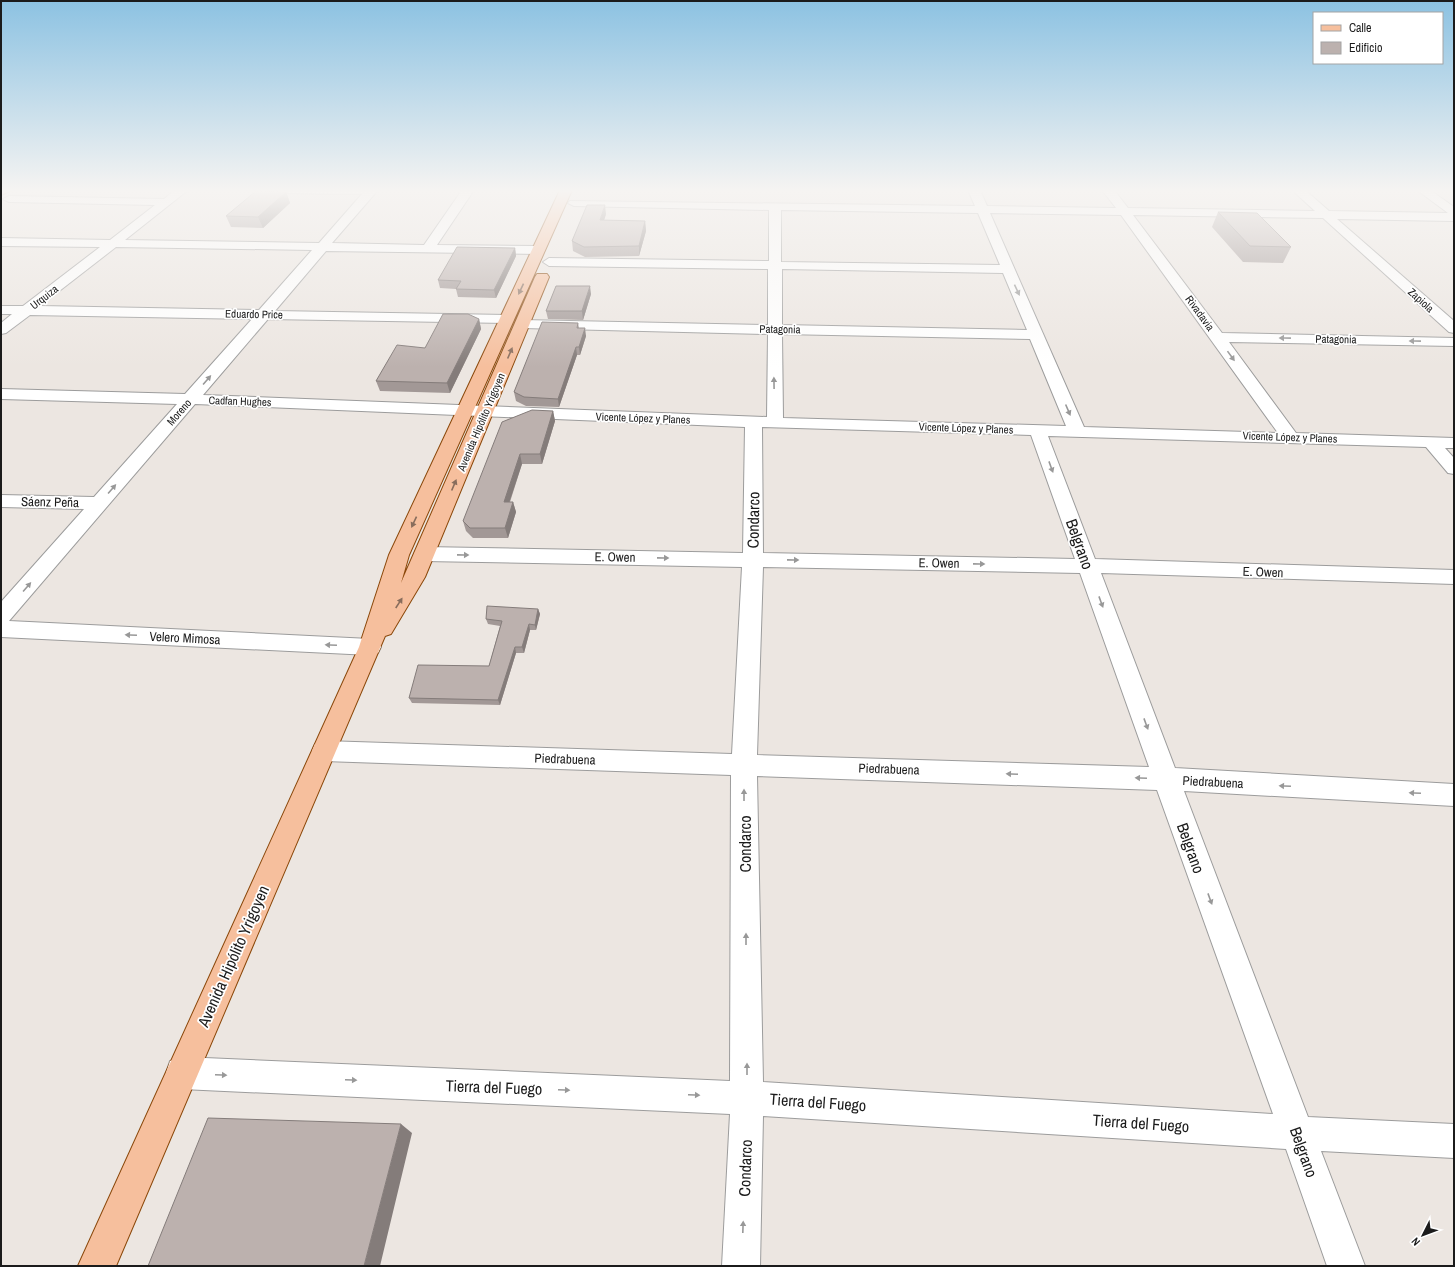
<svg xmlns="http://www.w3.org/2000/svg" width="1455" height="1267" font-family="'Archivo Narrow',sans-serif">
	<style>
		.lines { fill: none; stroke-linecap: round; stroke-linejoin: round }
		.minor-casing { stroke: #9c9c9c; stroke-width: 2 }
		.major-casing { stroke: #8a4709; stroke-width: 2 }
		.minor { fill: #fff; fill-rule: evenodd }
		.major { fill: #f6bf9d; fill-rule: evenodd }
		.wall { fill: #a29896 }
		.shaded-wall { fill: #847c7a }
		.building { fill: #bcb1ae; stroke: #847c7a }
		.oneway { fill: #886d5c }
		.oneway2 { fill: #989898 }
		.labels { text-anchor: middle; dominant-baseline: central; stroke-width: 3.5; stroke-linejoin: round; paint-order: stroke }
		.far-street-label { font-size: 11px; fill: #1b1b1b; stroke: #fff }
		.street-label { font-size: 13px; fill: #1b1b1b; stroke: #fff }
		.near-street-label { font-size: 16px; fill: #1b1b1b; stroke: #fff }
	</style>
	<rect width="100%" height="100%" fill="#ece6e1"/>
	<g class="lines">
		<defs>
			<path id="minor" d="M175 190H188L125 240 319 243 362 194 259 193 253 190H378L332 243 424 245 462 190H474L437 245 539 246 545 250 539 254 326 251 275 311 507 315 512 316 514 319 512 322 507 323 268 319 203 395 767 417 768 334 522 328 517 327 515 324 517 321 522 320 768 325V269L549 266 543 262 549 258 769 261V210L574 206 568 203 570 201 975 206 968 190H980L987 206 1116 208 1102 190H1114L1128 208 1315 211 1292 190H1305L1329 211 1448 213 1417 190H1430L1454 207V221L1337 219 1454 321V333L1449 332 1323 218 1133 215 1222 333 1454 338V346L1229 342 1296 433 1454 438V448H1445L1454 458V474L1448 473 1426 447 1048 436 1095 559 1454 570V584L1101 573 1175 768 1454 784V806L1184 791 1308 1117 1454 1124V1158L1321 1151 1365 1266H1327L1286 1149 763 1116 760 1266H722L730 1114 182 1089 170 1085 166 1073 170 1061 182 1057 730 1081 731 775 324 761 315 758 312 751 315 744 324 741 732 754 742 567 424 561 417 559 414 554 417 549 424 547 743 553 745 427 195 404 9 621 370 639 378 641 381 647 378 653 370 655 1 637V602L84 509 1 507V495L94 497 177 404 1 399V389L185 394 252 319 30 315 6 333 1 334V323L12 314H1V306H23L100 247 1 246V238L110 240 155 205 9 202 3 199 9 196 164 199ZM781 210 978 213 1000 265 781 262ZM990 213 1121 215 1278 433 1084 427ZM116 247 312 250 259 310 40 306ZM782 269 1003 273 1027 330 782 325ZM782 334 1030 339 1066 426 783 418ZM762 427 1031 435 1075 559 763 553ZM763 567 1080 573 1149 767 757 755ZM757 776 1157 790 1273 1114 763 1082Z"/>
			<path id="major" d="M1 190H12L1 195Z
				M560 190H572L409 555 401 583 535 277 537 274H547L549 277 425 577 391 634 385 636 116 1266H78L359 647 389 555Z"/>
		</defs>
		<use href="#minor" class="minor-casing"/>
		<use href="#major" class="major-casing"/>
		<use href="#minor" class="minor"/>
		<use href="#major" class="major"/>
	</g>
	<path class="wall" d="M918 190H947V191Z
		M286 192 290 203 263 228 231 227 226 216Z
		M1218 212 1291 247 1283 263 1243 262 1212 227Z
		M606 214 604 220 645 221 646 231 639 256 585 257 573 251 572 241Z
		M515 248 516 256 496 298 458 297 456 289 440 288 438 280Z
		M591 294 583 320 548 319 546 311Z
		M479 319 481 329 450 393 380 391 376 381 425 348Z
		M578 323 579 328 586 336 580 355H577L559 407 526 406 516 401 514 392Z
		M553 411 555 421 542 464H522L510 502H513L516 512 508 538H473L466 531 463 521Z
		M538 609 540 614 536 630H530L524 653H516L500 705 412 703 409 698 489 666 500 626 488 624 486 619Z"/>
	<path class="shaded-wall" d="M286 192 290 203 263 228 258 217Z
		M605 205 606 214 601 230 600 220Z
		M645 221 646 231 639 256V246Z
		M515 248 516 256 496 298 494 290Z
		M590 286 591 294 583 320 582 311Z
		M479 319 481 329 450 393 447 383Z
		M585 328 586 336 580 355 579 347Z
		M576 347 577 355 559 407 558 399Z
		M553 411 555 421 542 464 540 454Z
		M520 454 522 464 506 512 504 502Z
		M513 502 516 512 508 538 505 528Z
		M538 609 540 614 536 630 535 625Z
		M529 624 530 630 524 653 522 647Z
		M515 647 516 653 500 705 498 700Z
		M401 1124 412 1133 380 1266H364Z"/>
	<path class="building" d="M256 191 286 192 258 217 226 216Z
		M587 205H605L600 220 645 221 639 246 584 247 572 241Z
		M1218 212 1257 213 1291 247 1250 246Z
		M457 247 515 248 494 290 456 289 461 281 438 280Z
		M556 286H590L582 311H546Z
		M443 314H468L479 319 447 383 376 381 397 345 425 348Z
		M542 322 578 323 577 328H585L579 347H576L558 399 524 397 514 392Z
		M532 410 553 411 540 454H520L504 502H513L505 528H470L463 521 502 422Z
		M487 606 538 609 535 625 529 624 522 647H515L498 700 409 698 418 665 489 666 502 621 486 619Z
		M208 1118 401 1124 364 1266H148Z"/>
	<defs><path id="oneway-solid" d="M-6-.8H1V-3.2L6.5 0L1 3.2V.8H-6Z"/></defs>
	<g class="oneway">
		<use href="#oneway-solid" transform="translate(521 289) rotate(115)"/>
		<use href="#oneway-solid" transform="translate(510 353) rotate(-67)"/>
		<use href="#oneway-solid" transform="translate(454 485) rotate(-67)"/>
		<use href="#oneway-solid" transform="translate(414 522) rotate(115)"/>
		<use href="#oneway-solid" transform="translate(399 603) rotate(-57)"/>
	</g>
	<g class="oneway2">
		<use href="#oneway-solid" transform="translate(1017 290) rotate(65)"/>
		<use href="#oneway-solid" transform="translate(1285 338) rotate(-179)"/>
		<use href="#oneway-solid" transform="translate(1415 341) rotate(-179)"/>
		<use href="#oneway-solid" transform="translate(1231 356) rotate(54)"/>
		<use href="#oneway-solid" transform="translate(207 380) rotate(-49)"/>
		<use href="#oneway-solid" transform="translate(774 383) rotate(-91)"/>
		<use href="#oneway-solid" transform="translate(1068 410) rotate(67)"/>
		<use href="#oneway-solid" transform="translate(1051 467) rotate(70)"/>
		<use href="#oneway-solid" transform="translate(112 489) rotate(-49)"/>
		<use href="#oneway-solid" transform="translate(463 555) rotate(1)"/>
		<use href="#oneway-solid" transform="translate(663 558) rotate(1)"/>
		<use href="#oneway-solid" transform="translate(793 560) rotate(1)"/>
		<use href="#oneway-solid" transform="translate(979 564) rotate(1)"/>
		<use href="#oneway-solid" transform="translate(27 587) rotate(-49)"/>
		<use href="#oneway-solid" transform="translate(1101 602) rotate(70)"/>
		<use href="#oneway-solid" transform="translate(131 635) rotate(-177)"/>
		<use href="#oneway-solid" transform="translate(331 645) rotate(-177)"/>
		<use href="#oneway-solid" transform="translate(1146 724) rotate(70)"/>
		<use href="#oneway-solid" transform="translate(1012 774) rotate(-178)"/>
		<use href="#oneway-solid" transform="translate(1141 778) rotate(-178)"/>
		<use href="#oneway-solid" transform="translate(1285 786) rotate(-177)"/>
		<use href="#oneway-solid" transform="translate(1415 793) rotate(-177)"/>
		<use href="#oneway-solid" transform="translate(744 795) rotate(-90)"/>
		<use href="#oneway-solid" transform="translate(1210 899) rotate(70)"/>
		<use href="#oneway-solid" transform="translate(746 939) rotate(-90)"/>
		<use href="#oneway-solid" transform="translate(747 1069) rotate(-90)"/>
		<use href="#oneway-solid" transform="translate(221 1075) rotate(2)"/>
		<use href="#oneway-solid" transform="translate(351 1080) rotate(2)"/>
		<use href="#oneway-solid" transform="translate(564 1090) rotate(2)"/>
		<use href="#oneway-solid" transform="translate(694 1095) rotate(2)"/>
		<use href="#oneway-solid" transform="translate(743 1227) rotate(-88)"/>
	</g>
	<linearGradient id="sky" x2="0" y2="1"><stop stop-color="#8cc2e2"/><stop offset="0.52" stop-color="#f6f4f2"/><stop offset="1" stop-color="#f6f4f2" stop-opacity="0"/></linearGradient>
	<rect width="1455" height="367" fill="url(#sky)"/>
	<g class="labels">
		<g class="far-street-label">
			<text transform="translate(44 297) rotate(-38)">Urquiza</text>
			<text transform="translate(1421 300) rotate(42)">Zapiola</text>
			<text transform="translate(1200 313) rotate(54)">Rivadavia</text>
			<text transform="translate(254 314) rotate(1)">Eduardo Price</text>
			<text transform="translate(780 329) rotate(1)">Patagonia</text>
			<text transform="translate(1336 339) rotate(1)">Patagonia</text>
			<text transform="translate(240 401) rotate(2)">Cadfan Hughes</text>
			<text transform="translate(179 412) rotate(-49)">Moreno</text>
			<text transform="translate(643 418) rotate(2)">Vicente López y Planes</text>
			<text transform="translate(481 422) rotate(-67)">Avenida Hipólito Yrigoyen</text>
			<text transform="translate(966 428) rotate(2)">Vicente López y Planes</text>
			<text transform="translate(1290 437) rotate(2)">Vicente López y Planes</text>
		</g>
		<g class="street-label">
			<text transform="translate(50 502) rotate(1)">Sáenz Peña</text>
			<text transform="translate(615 557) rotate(1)">E. Owen</text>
			<text transform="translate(939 563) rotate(1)">E. Owen</text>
			<text transform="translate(1263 572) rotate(2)">E. Owen</text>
			<text transform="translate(185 638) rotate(3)">Velero Mimosa</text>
			<text transform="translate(565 759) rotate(2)">Piedrabuena</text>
			<text transform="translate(889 769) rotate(2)">Piedrabuena</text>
			<text transform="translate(1213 782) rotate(3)">Piedrabuena</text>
		</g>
		<g class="near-street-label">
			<text transform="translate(753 520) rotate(-89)">Condarco</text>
			<text transform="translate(1080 544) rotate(70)">Belgrano</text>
			<text transform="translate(745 844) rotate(-90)">Condarco</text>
			<text transform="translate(1191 848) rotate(70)">Belgrano</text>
			<text transform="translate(233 956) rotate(-66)">Avenida Hipólito Yrigoyen</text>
			<text transform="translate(494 1087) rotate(2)">Tierra del Fuego</text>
			<text transform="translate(818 1102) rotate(4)">Tierra del Fuego</text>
			<text transform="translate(1141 1123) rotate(4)">Tierra del Fuego</text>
			<text transform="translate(1304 1152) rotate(70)">Belgrano</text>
			<text transform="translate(745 1168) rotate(-88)">Condarco</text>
		</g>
	</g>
	<rect width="1455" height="1267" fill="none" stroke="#1b1b1b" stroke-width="4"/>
	<rect x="1313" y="12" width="130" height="52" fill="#ffffff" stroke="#a4a4a4"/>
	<rect x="1321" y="25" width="20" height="6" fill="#f6bf9d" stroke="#a4a4a4"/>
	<text x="1349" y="32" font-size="12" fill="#1b1b1b">Calle</text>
	<rect x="1321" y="42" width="20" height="12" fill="#bcb1ae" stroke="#a4a4a4"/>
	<text x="1349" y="52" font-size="12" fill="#1b1b1b">Edificio</text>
	<g transform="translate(1423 1235) rotate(228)" stroke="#ffffff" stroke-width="3" paint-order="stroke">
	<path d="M0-3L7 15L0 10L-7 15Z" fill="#1b1b1b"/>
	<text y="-6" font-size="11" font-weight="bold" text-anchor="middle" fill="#1b1b1b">N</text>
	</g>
</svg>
